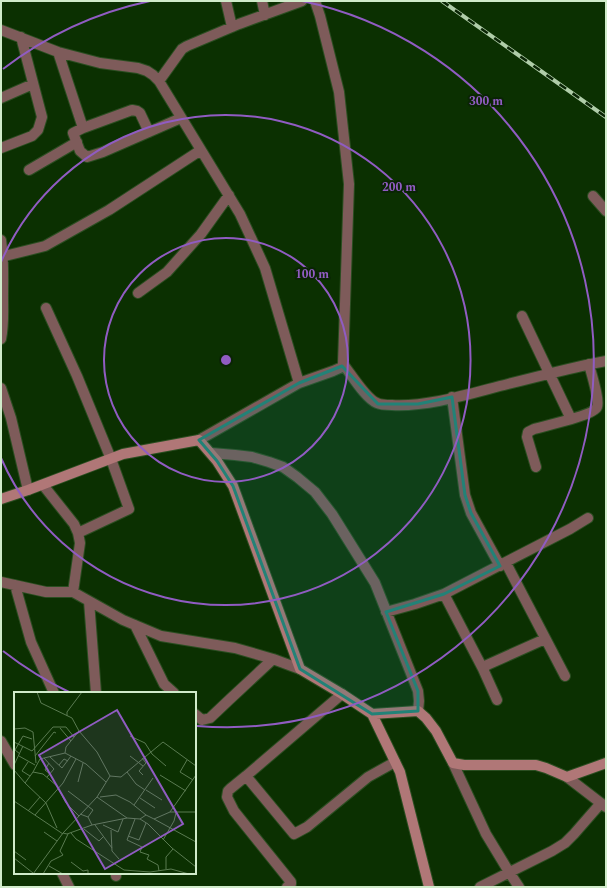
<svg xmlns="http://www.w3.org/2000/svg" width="607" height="888" font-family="Spectral,serif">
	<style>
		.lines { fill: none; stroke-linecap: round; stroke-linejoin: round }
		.street-casing { stroke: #2b4e21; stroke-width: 12 }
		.secondary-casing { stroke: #2b4e21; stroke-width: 12 }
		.street { stroke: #7e5b5a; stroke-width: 10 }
		.secondary { stroke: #b07777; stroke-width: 10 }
		.rail-casing { stroke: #b0cda9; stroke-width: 4 }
		.rail { stroke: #0a2405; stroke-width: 2.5; stroke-dasharray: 8; stroke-linecap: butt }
		.marked { fill: #228277; fill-opacity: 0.2; stroke: #228277; stroke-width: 3; stroke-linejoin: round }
		.ring { fill: none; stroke: #905cc2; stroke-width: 2 }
		.inset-road { fill: none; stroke: #5a7b51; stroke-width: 1 }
		.view { fill: #905cc2; fill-opacity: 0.15; stroke: #905cc2; stroke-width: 2 }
		.inset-edge { fill: none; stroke: #d0ebca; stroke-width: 2 }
		.centre { fill: #905cc2; stroke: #0a2405; stroke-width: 2 }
		.ring-label { font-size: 12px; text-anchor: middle; font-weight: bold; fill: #905cc2; stroke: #0a2405; stroke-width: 4; stroke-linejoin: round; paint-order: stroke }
	</style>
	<rect width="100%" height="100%" fill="#0b3001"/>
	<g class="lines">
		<defs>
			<path id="street" d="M226 1 232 27
				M262 1 265 15
				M1 30 58 52 100 63 138 68 147 71 153 75 159 81 182 49 187 46 239 24 302 1
				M58 52 83 128 73 133 80 151 87 157 103 152 181 118
				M159 81 240 214 265 268 299 383
				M1 98 33 84
				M83 128 132 110 137 111 140 113 149 132
				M1 148 32 136 38 130 42 117 21 37
				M29 170 77 142
				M593 196 606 211
				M1 240C4 259 3 278 3 297 3 311 4 325 1 339
				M1 257 45 246 109 210 201 150
				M138 293 167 272 201 234 229 195
				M46 308 77 376 111 459 129 509 78 533
				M522 316 571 419
				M343 364C351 374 366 399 377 403 381 405 387 405 392 405 429 407 472 393 508 384 541 376 573 367 606 361
				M1 388 11 418 28 490
				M452 397 465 495 471 513 500 566
				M199 440 299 383 333 371 342 367 343 364 349 184 339 92 320 16 315 1
				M211 453 235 455 252 457 269 462 283 467 297 477 315 492 332 514 375 583 418 691 419 701 418 711
				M536 467 527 437 528 432 534 429C544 426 595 415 597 407 600 400 591 373 589 364
				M43 485 74 524 78 533 80 543 73 592
				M506 563 565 676
				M1 582 46 592H73L123 620 161 636 235 648 273 659 300 669
				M15 585 31 642 54 693
				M444 594 483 669 497 700
				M89 601 96 693
				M386 612 415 604 444 594 570 529 588 518
				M135 625 164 684 174 693
				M483 669 487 665 545 639
				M195 714 202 720 210 718 229 700 273 659
				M1 741 15 765
				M453 763 486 834 509 872 519 887
				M246 776 294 834 307 827 368 777 395 762
				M567 777 606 807
				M62 873 69 887
				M116 873V876
				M287 887 291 884V882L234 811 227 797 228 791 230 789 246 776 342 694
				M480 887 552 851 565 843 574 834 601 803"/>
			<path id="secondary" d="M1 499 28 490 123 454 199 440 217 461 233 486 300 669 342 694 372 714 400 772 429 887
				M372 714 418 711 426 718 436 731 453 763 464 765H536L546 768 567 777 606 763"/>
		</defs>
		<use href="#street" class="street-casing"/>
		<use href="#secondary" class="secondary-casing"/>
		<use href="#street" class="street"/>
		<use href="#secondary" class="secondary"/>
		<defs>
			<path id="rail" d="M442 1 606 117"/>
		</defs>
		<use href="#rail" class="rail-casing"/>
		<use href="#rail" class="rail"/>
	</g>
	<path class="marked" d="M342 366 378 404H418L452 397 465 495 471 513 500 566 444 594 386 612 418 691V711L372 714 300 669 233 486 217 461 199 440 299 383Z"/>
	<g class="ring">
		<circle cx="226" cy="360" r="122"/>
		<path d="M1 262A245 245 0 1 1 1 458"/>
		<path d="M71 693A367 367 0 0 1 3 651M3 69A367 367 0 0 1 150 1M302 1A367 367 0 0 1 197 726"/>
	</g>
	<g transform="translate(14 692)">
		<rect width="182" height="182" fill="#0b3001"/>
		<path class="inset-road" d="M53 24V20L68 0M46 36 57 49M0 37 11 36 19 40 22 71M65 39 83 60 96 84 83 105M116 44 131 51 138 62 152 74M0 50 18 59 39 35H52L60 45M51 61 72 72 92 90M6 62 1 58 9 44 18 47M5 64 21 73M21 64 40 40 42 41M116 64 129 74M36 65 48 76 57 64M30 66 40 77 33 85M128 66 132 71 125 79 129 83M173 68 166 80 179 88M14 70 8 79 16 84M35 71 31 78 36 82M0 73 9 54M45 73 50 67 54 69M0 78 11 91 19 80 29 82 43 94 52 111 65 124M19 80 26 67 51 61 52 55 65 39 58 26 27 11 23 0M113 80 122 92 131 98M146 83 172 99M96 84 107 85 149 50 182 74M64 90 69 71M11 91 32 111 43 136M132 98 148 108M54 99 79 118 74 125M86 105 102 103 116 110 132 123M126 106 141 116M0 109 49 142M120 113 139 86M14 119 26 105M156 120H182M66 122 74 125 78 133M21 123 49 91 62 67M121 127 113 148 128 155 126 160 135 163 133 167 144 173 145 179M126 127 132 123 140 127 156 120 182 83M140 127 182 150M81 133 98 156M89 133 104 140 109 127M70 137 85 149 89 145M97 138 98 159 105 167M30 140 43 149M49 141 53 142 78 133 113 126M57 141 62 147 110 178 136 180 157 177 175 182M114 144 125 148 132 131M149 148 160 129 162 121M0 159 12 168M0 166 19 181M57 170 69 179 74 178V182M35 174 49 182M152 177V165L159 157M19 182 49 141 83 105 113 126 126 127 134 132 158 156 182 175M29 182 37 169 49 163 46 159 54 142"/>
		<path class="view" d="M103 18 169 132 91 177 25 63Z"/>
		<rect width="182" height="182" class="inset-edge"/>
	</g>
	<circle cx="226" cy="360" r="6" class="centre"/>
	<g class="ring-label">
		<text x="486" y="105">300 m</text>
		<text x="399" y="191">200 m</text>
		<text x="312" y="278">100 m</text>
	</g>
	<rect width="607" height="888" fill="none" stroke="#d0ebca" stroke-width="4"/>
</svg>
